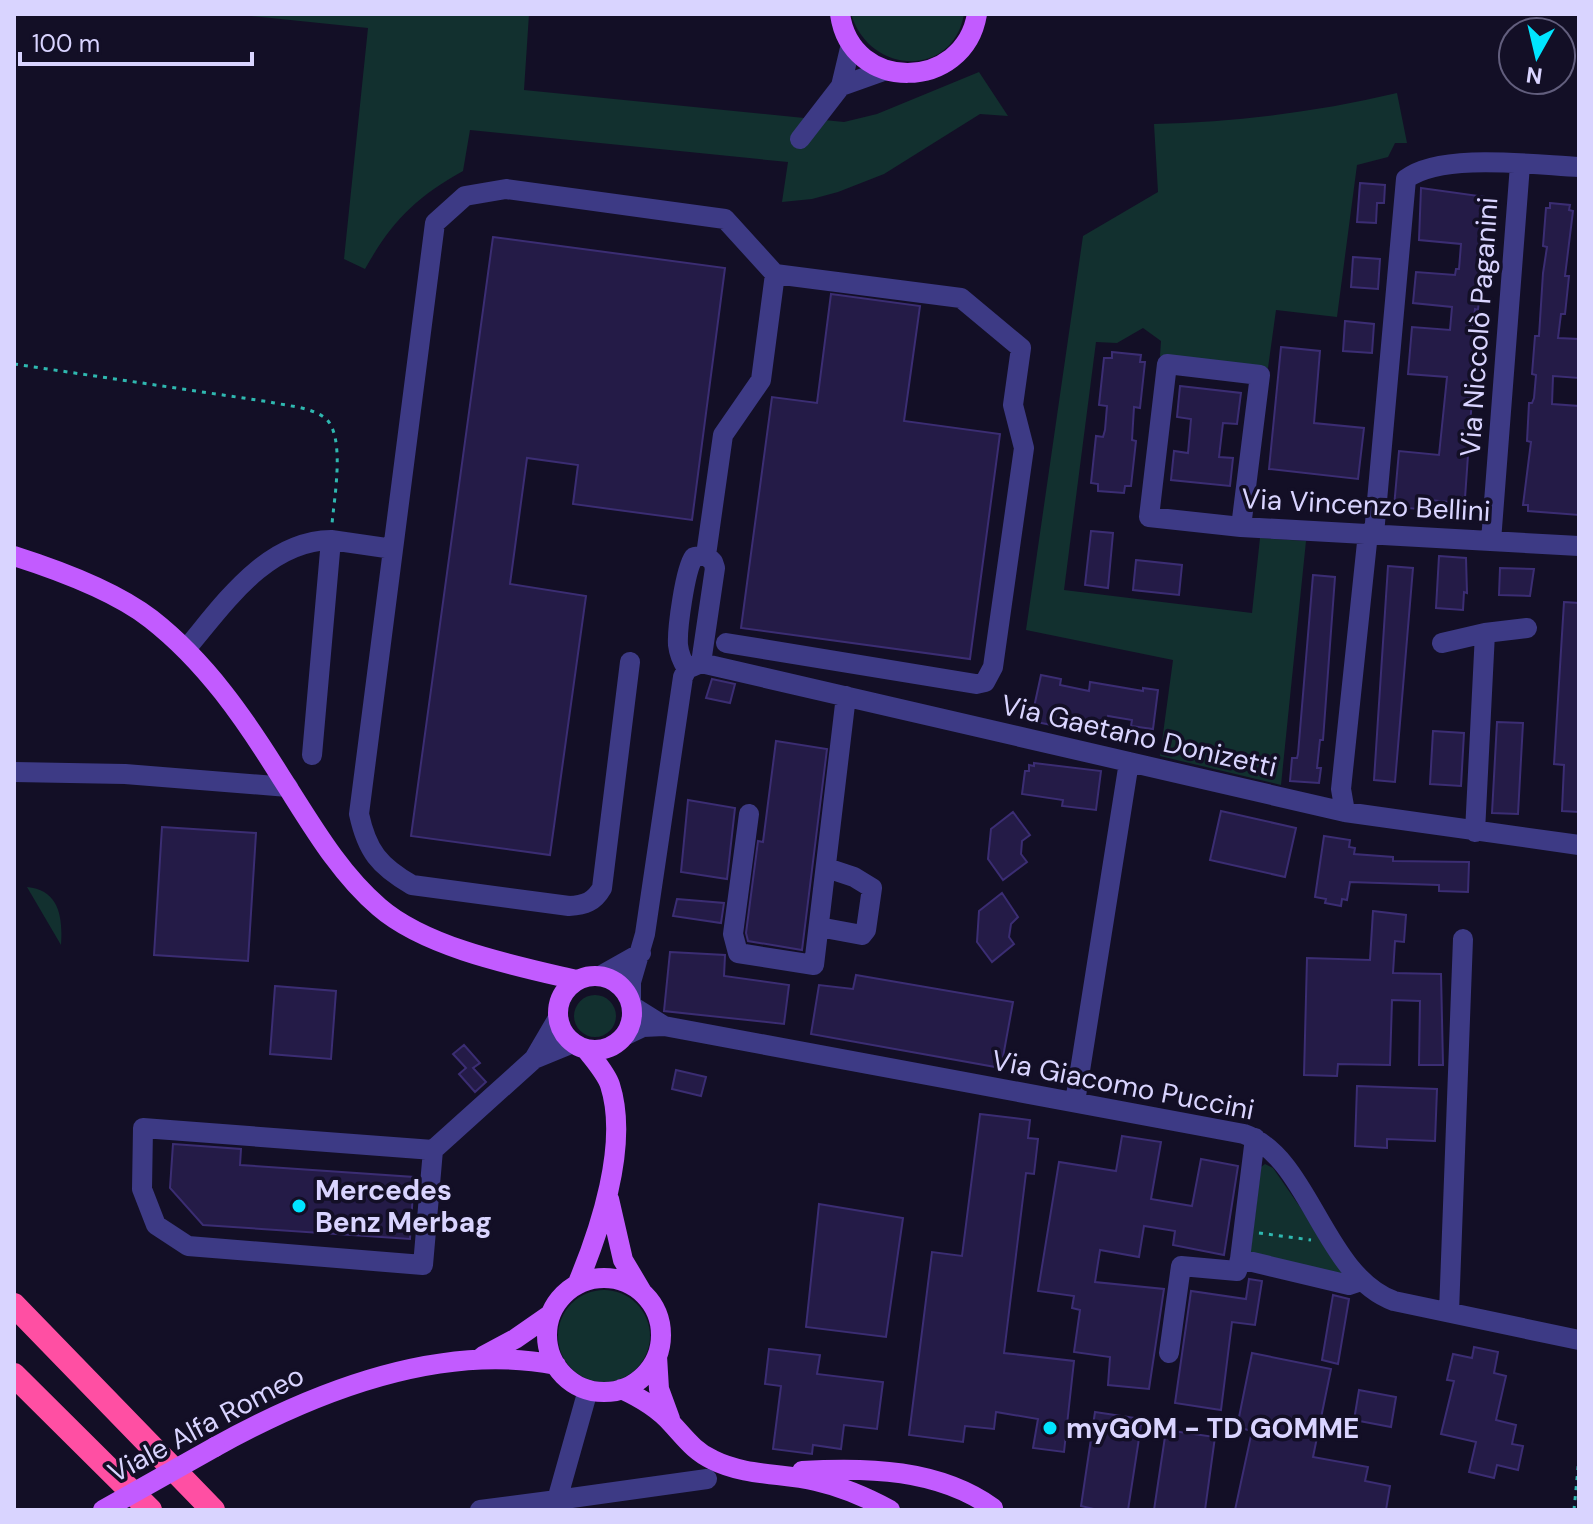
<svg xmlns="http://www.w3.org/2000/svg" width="1593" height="1524" font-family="'DM Sans',sans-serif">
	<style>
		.green { fill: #12302f }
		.building { fill: #241b47; stroke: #3b2d73; stroke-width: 2 }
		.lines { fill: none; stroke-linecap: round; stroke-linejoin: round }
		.path { stroke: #2fb8b0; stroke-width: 3; stroke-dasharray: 4 6; stroke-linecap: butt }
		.minor { stroke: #3d3a85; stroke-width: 20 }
		.major { stroke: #c25bff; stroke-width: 20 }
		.highway { stroke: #ff4fa3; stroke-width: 24 }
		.major-bridge { stroke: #c25bff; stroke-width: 20 }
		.poi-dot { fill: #00e5ff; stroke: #130f26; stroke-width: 3 }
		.labels { text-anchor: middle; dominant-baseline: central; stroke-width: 7; stroke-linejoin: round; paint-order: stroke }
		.street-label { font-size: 28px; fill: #d9d4ff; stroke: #130f26 }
		.poi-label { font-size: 28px; font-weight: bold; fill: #d9d4ff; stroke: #130f26; text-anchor: start }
	</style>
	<rect width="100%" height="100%" fill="#130f26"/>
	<path class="green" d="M231 14H529L524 90 844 122 877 114 979 72 1008 116 980 114 884 174 838 192 812 199 782 202 788 162 470 130 463 171C415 198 392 221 365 269L344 259 368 28Z
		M851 14H964C953 78 870 76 851 14Z
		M1397 93 1407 143H1395L1388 157 1357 165 1337 317 1276 310 1268 368 1160 356 1161 341 1143 328 1117 343 1096 342 1064 590 1252 613 1260 538 1306 541 1281 785 1160 756 1173 660 1026 630 1083 236 1158 192 1154 124C1236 122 1317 112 1397 93Z
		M27 887C59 890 63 917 61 945Z
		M574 1016a21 21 0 1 1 42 0a21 21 0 1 1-42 0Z
		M1265 1164 1273 1168 1343 1269V1274L1250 1256 1261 1167Z
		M558 1336a46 46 0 1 1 92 0a46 46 0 1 1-92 0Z"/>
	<path class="building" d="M1360 183 1385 185 1384 203H1377L1376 223 1357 222Z
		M1421 188 1486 197 1485 203H1489L1485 241H1481L1478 271 1482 272 1478 310 1475 309 1472 334H1476L1468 398H1472L1465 498 1461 497 1460 503 1420 499 1419 509 1394 507 1399 451 1439 455 1447 377 1408 374 1412 327 1450 330 1452 307 1413 303 1416 272 1455 275 1456 269H1459L1461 244 1419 240Z
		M1550 203 1570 205 1569 210 1573 211 1565 276H1569L1565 314H1561L1558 338 1579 339V378L1553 376 1552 404 1579 406V515L1528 511V505H1523L1531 442 1527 441 1529 403H1532L1534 398 1536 375 1532 374 1535 336H1539L1543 273 1547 247 1543 246 1546 208H1550Z
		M493 237 725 268 692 520 573 504 578 465 527 458 510 584 586 596 550 855 411 836Z
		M1353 257 1380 259 1378 289 1351 287Z
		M831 294 920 306 904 421 1000 434 970 659 741 628 772 397 817 403Z
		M1345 321 1374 324 1372 353 1343 351Z
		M1281 347 1320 351 1314 423 1364 428 1358 479 1269 469Z
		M1112 352 1141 355 1140 362H1145L1140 408 1134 407 1132 440 1136 441 1131 486H1125L1124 493 1098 491V484L1091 483 1096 436 1103 437 1105 430 1107 406 1099 405 1104 358H1112Z
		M1180 386 1241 393 1237 424 1223 423 1219 457 1233 458 1230 486 1171 480 1174 451 1188 453 1191 419 1177 417Z
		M1091 531 1113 533 1108 588 1085 585Z
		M1439 556 1466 558 1467 593 1464 592 1463 610 1436 608Z
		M1136 560 1182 565 1179 595 1133 590Z
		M1388 566 1413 568 1395 782 1374 780Z
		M1500 568 1534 569 1530 596 1499 595Z
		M1313 575 1335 577 1323 740H1320L1317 768H1321L1319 783 1290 781 1292 758H1297L1298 754Z
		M1564 602 1579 603V812L1562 811 1564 765 1554 764Z
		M1041 675 1061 679 1060 685 1089 691 1090 682 1143 691V688L1158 690 1153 729 1131 726 1132 720 1108 716 1107 724 1064 718 1062 727 1031 721Z
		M712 679 735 684 730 703 706 698Z
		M1497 722 1523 723 1518 814 1492 813Z
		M1433 731 1464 733 1461 786 1430 784Z
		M776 741 827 749 802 950 748 941 746 933 758 841 763 842Z
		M1034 763 1101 771 1096 810 1062 806 1063 800 1022 794 1025 771H1029V765L1034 766Z
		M688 800 735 808 727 879 681 872Z
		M1221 811 1296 828 1285 877 1210 860Z
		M1013 812 1030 835 1022 841 1021 854 1027 862 1003 880 988 859 991 829Z
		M162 827 256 833 248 961 154 955Z
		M1324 836 1350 840 1349 847 1355 848 1354 854 1393 857V861L1469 862 1468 892 1439 891V885L1350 882 1347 900 1342 899 1341 906 1325 903 1326 899 1315 897Z
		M1002 893 1018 917 1011 924 1009 937 1014 944 992 962 977 942 979 911Z
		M677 899 724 903 721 923 673 916Z
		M1373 911 1406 915 1404 942 1395 941 1393 973 1441 974 1443 1065H1419L1420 1001 1392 1000 1390 1065 1338 1064 1337 1076 1304 1075 1307 958 1370 960Z
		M670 952 725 955 724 976 789 985 784 1024 664 1011Z
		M856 975 1013 1002 1001 1068 811 1034 819 985 853 989Z
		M275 986 336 991 331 1059 270 1054Z
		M464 1045 480 1063 473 1068 486 1082 475 1092 459 1074 466 1068 453 1054Z
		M676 1070 706 1077 701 1096 672 1089Z
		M1357 1086 1437 1089 1435 1141 1387 1139V1148L1355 1146Z
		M980 1114 1030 1120 1028 1138 1038 1139 1034 1174 1026 1173 1004 1353 1074 1361 1064 1452 1033 1448 1038 1419 996 1412 994 1429 965 1426 963 1442 909 1435 932 1252 962 1256Z
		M1122 1136 1161 1142 1151 1199 1192 1206 1201 1159 1238 1166 1224 1255 1173 1245 1175 1231 1144 1226 1139 1257 1100 1250 1095 1282 1164 1289 1149 1389 1108 1385 1110 1357 1074 1352 1080 1310 1072 1308 1074 1296 1038 1291 1059 1162 1116 1171Z
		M173 1144 241 1149 240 1165 414 1177 410 1239 203 1225 170 1188Z
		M819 1204 903 1218 886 1337 806 1327Z
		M1249 1279 1262 1281 1255 1325 1232 1322 1221 1410 1175 1403 1191 1291 1246 1299Z
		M1333 1295 1349 1299 1338 1364 1322 1360Z
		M1474 1347 1498 1352 1494 1373 1506 1376 1496 1420 1516 1425 1512 1444 1523 1446 1518 1470 1497 1465 1494 1478 1469 1472 1476 1442 1441 1434 1454 1381 1447 1380 1453 1354 1472 1358Z
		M769 1349 820 1355 817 1374 883 1382 877 1429 844 1425 841 1449 813 1445 812 1454 773 1449 781 1386 765 1384Z
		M1252 1353 1331 1369 1313 1457 1368 1467 1365 1481 1390 1486 1386 1510H1235L1252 1431 1237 1427Z
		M1359 1390 1396 1397 1391 1427 1354 1420Z
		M1095 1412 1142 1419 1128 1510H1098L1081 1506Z
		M1166 1430 1215 1437 1205 1510H1154Z"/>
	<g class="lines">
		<path class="path" d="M14 364 270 402C287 406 311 407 325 418 346 435 334 499 332 524
			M1259 1233 1311 1240
			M1574 1510 1579 1458"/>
		<path class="minor" d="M841 86 886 70
			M800 139 841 86 851 44
			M1241 527 1260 375 1167 364 1149 517 1241 527 1579 546
			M1374 534 1406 179C1441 152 1535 165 1579 167
			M1491 541 1520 165
			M726 643 976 684 985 682 993 667 1024 448 1013 405 1021 348 961 298 775 274
			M1442 643 1485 633 1527 628
			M186 649C224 604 266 541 331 540
			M630 662 602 888C594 902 585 905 569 906L412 885C379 866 367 851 359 814L435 223 465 196 506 189 725 219 775 274 761 380 723 435 706 555
			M701 663 715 568 713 562 706 555
			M687 669C682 661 679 654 678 645 677 629 685 569 694 557L706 555
			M312 755 331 540 393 549
			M14 772 125 774 288 787
			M1345 812 1341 789 1368 533
			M749 814 733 934 738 953 814 965 846 696
			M1475 832 1485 633
			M819 927 862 935 866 930 872 888 854 877 827 868
			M602 975 641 953
			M631 1001V982L645 934 683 677 687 669 701 663 1345 812 1579 845
			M632 1006 664 1026 1244 1134C1310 1157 1323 1275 1394 1301L1579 1340
			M626 1035 643 1027 664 1026
			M534 1059 573 1043
			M1075 1102 1129 762
			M1255 1138 1240 1259 1349 1285 1361 1281
			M433 1150 423 1265 188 1246 156 1225 142 1189 143 1128 433 1150 534 1059 558 1018
			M1449 1312 1463 939
			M1169 1353 1181 1266 1237 1271 1240 1259
			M557 1500 707 1479
			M480 1510 557 1500 588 1390"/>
		<path class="major" d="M840 14C851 93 964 92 977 14
			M14 556C58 570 115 591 151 619 206 662 245 719 281 777 310 822 338 872 379 907 426 948 516 966 576 980
			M558 1013a37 37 0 1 1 74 0a37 37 0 1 1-74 0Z
			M609 1199 623 1260 642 1292
			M547 1335a57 57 0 1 1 114 0a57 57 0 1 1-114 0Z
			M577 1285C600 1230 629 1144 610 1085 606 1073 594 1060 586 1049
			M483 1356 515 1339 551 1314
			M657 1356 659 1389 670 1419
			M621 1389C641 1398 658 1408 672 1424 685 1438 695 1452 713 1460 745 1476 782 1473 816 1481 843 1487 866 1497 890 1510
			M215 1447C314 1392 440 1342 556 1365
			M802 1471C867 1467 939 1469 993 1508"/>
		<path class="highway" d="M14 1305 213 1510
			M14 1375 150 1510"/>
		<path class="major-bridge" d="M103 1510 215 1447"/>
	</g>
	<g class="poi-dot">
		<circle cx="299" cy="1206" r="8"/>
		<circle cx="1050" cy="1428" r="8"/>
	</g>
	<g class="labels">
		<g class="street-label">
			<text transform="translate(1479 327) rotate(-86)">Via Niccolò Paganini</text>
			<text transform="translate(1366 505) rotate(3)">Via Vincenzo Bellini</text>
			<text transform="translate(1139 736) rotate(13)">Via Gaetano Donizetti</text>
			<text transform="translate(1123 1085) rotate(11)">Via Giacomo Puccini</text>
			<text transform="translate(206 1424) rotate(-28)">Viale Alfa Romeo</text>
		</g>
		<g class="poi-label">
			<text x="315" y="1190">Mercedes<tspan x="315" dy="32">Benz Merbag</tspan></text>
			<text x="1066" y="1428">myGOM - TD GOMME</text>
		</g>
	</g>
	<rect width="1593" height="1524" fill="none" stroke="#d9d4ff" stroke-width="32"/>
	<g transform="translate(1537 56) rotate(188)"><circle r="38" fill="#130f26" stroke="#625e7d" stroke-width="2"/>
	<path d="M0-6L14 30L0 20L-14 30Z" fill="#00e5ff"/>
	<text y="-12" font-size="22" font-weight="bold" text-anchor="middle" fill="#d9d4ff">N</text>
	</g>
	<path d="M20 52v12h232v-12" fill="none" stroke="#d9d4ff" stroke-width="4"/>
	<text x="32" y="52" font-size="24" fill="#d9d4ff" stroke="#130f26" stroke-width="6" paint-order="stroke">100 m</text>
</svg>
